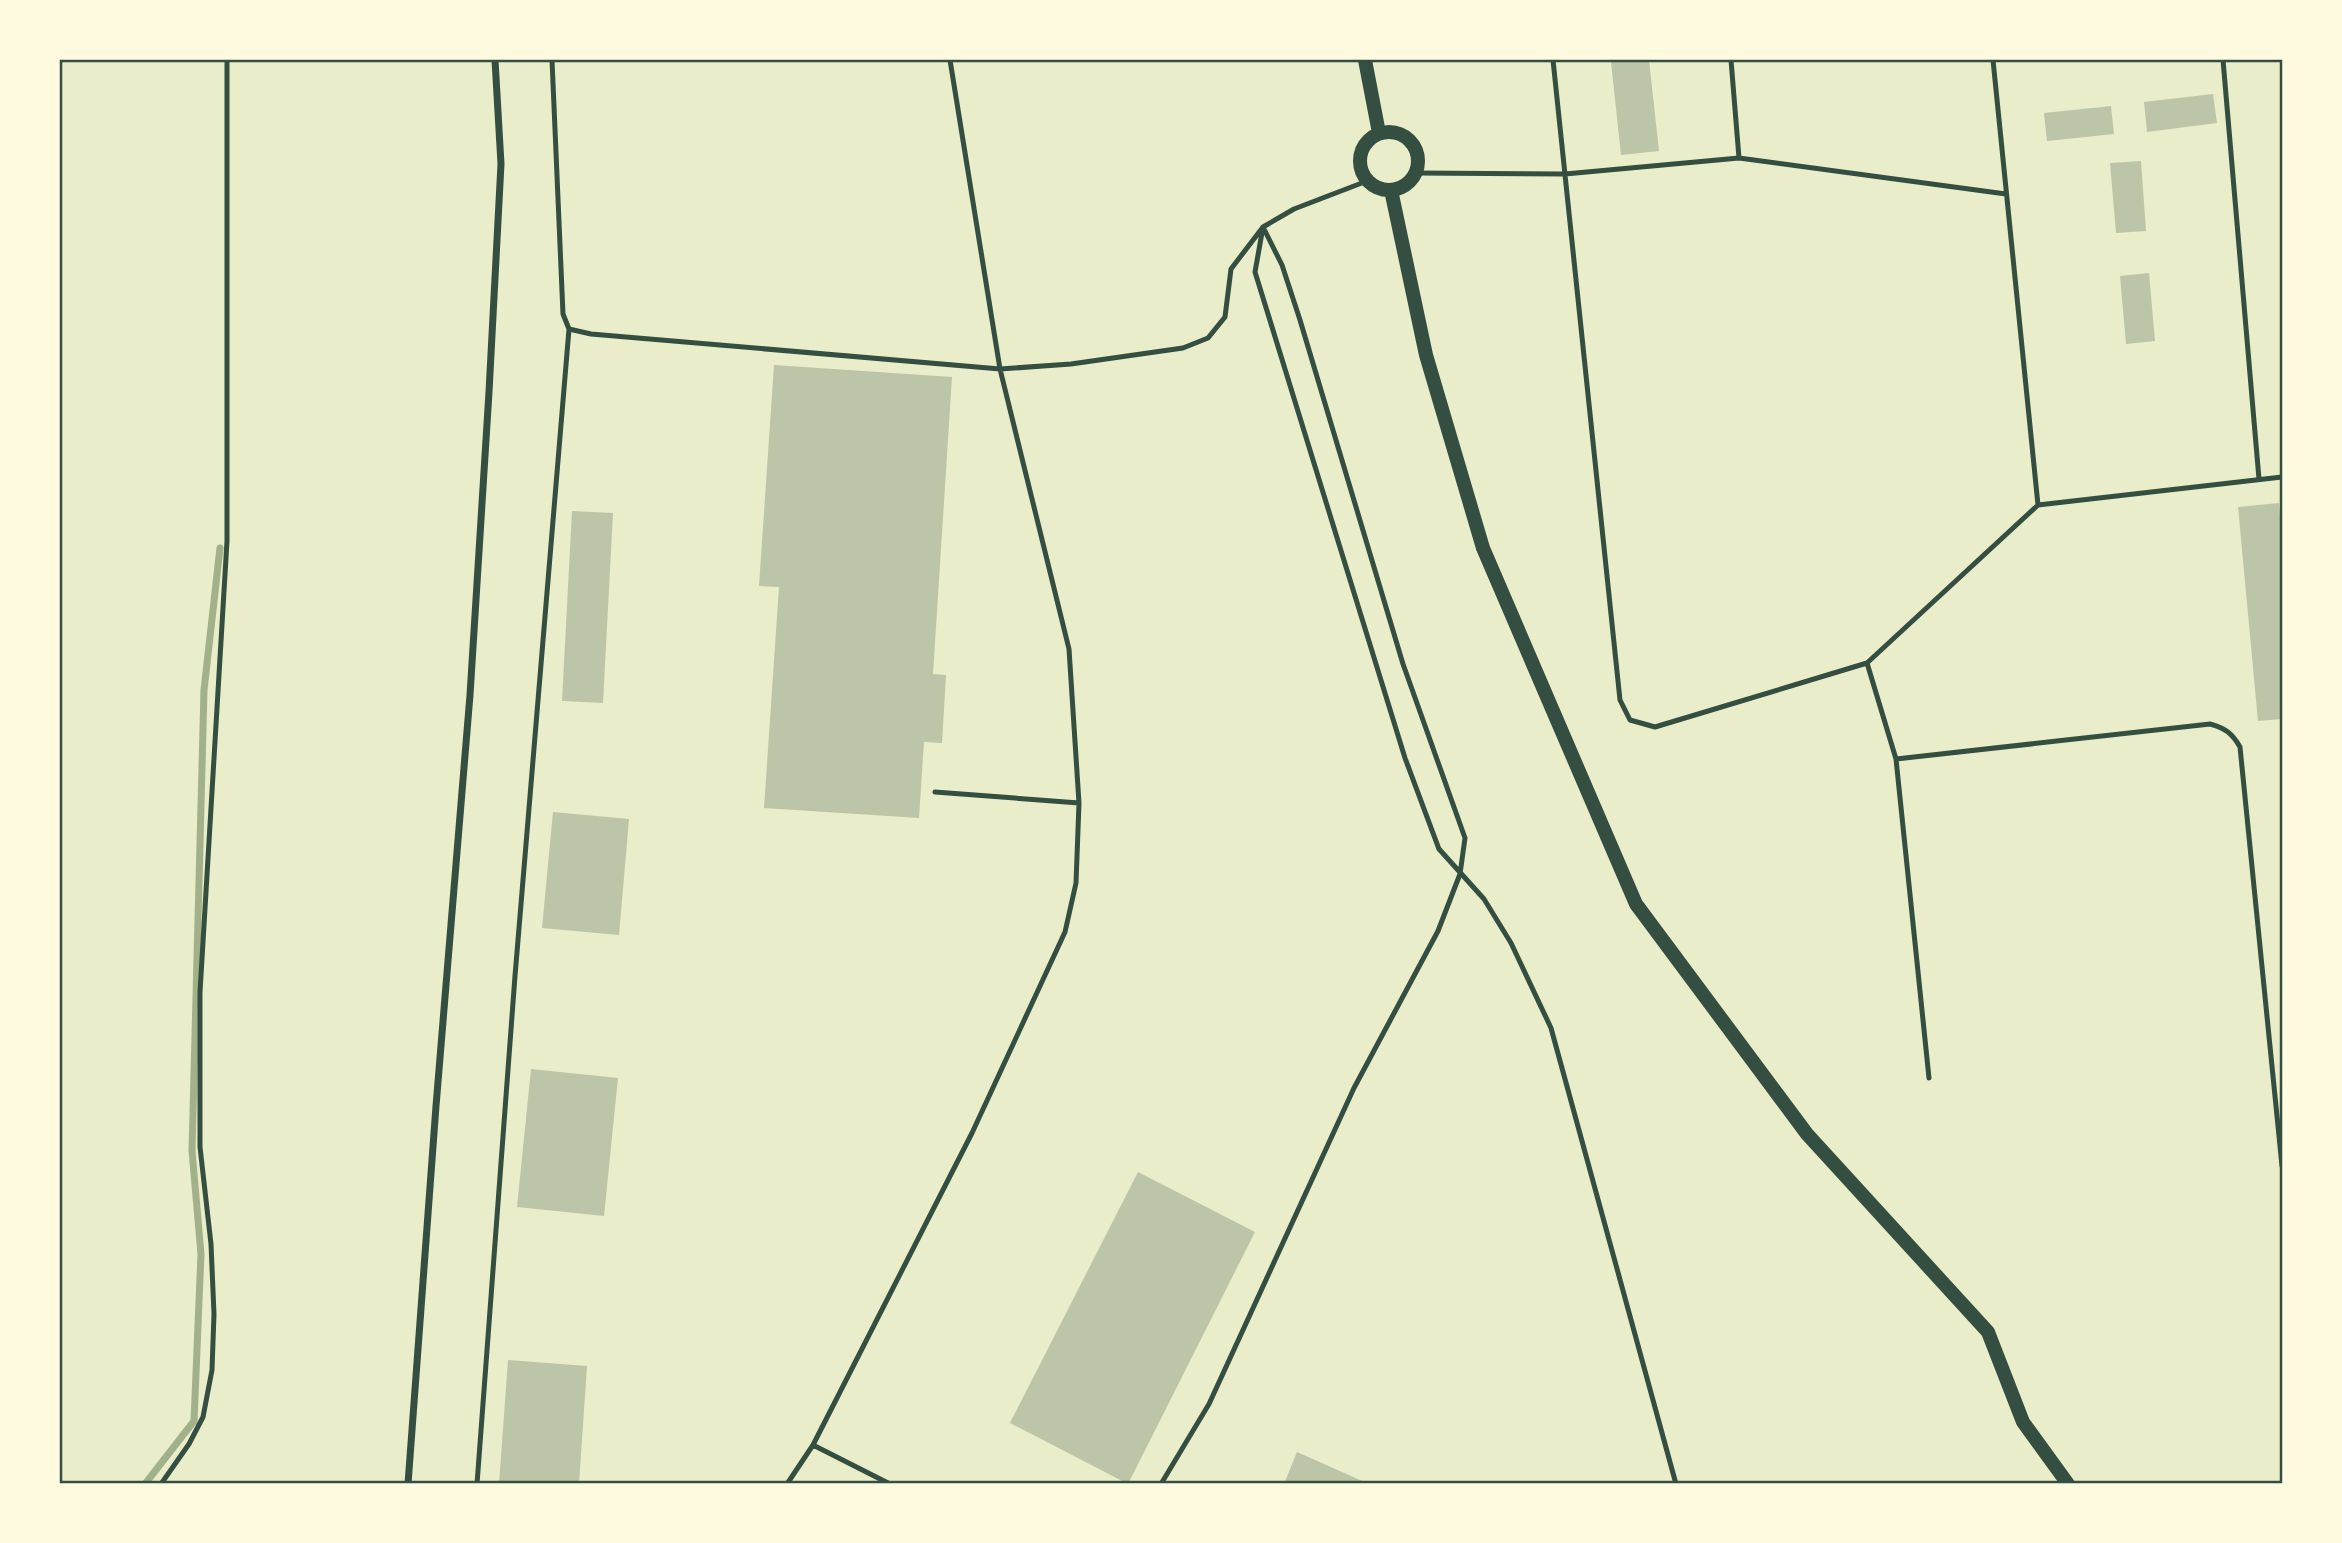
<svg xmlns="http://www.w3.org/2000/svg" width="2342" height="1543" font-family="'PT Sans',sans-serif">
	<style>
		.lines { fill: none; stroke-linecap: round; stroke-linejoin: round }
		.stream { stroke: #a3b18a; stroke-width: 7 }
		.building { fill: #bcc5a7 }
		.service { stroke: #344e41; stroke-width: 5 }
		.minor { stroke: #344e41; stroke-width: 7 }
		.secondary { stroke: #344e41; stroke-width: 14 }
		.neatline { fill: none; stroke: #344e41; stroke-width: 2.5 }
	</style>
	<rect width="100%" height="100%" fill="#e9edc9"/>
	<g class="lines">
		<path class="stream" d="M145 1484 194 1421 201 1254 192 1151 204 690 220 548"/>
	</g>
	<path class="building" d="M1630 60H1649L1659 151 1621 155 1611 62Z
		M2213 94 2217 123 2147 132 2144 102Z
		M2111 106 2114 134 2047 141 2044 113Z
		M2141 161 2146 231 2116 233 2110 163Z
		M2149 273 2155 341 2126 344 2120 276Z
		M774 365 952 377 933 674 946 675 942 743 924 742 919 818 764 808 779 587 759 586Z
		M2279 503 2282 543V719L2258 721 2238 507Z
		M572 511 613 513 603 703 562 701Z
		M553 812 629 819 619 935 542 928Z
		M531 1069 618 1078 604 1216 517 1207Z
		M1138 1172 1255 1232 1128 1484 1010 1423Z
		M508 1360 587 1366 579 1484H499Z
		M1297 1452 1369 1484H1284Z"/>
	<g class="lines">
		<path class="service" d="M552 60 563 314 569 329 591 334 1000 369 1071 364 1183 348 1208 338 1225 317 1231 269 1263 227 1294 209 1367 181
			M1553 60 1620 700 1630 720 1655 727 1867 663 2038 505
			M1993 60 2038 505 2282 477
			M2223 60 2259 479
			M1739 158 2006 194
			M1415 173 1565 174 1739 158 1731 60
			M1263 227 1255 272 1405 758 1439 849 1484 899 1511 943 1551 1028 1676 1484
			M1867 663 1896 759 1929 1078
			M1896 759 2210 724C2225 728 2232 733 2240 747L2282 1166
			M935 792 1079 803
			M161 1484 189 1444 203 1417 212 1370 214 1314 211 1244 200 1147V992L227 541V60
			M477 1484 515 976 569 329
			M787 1484 813 1445
			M890 1484 813 1445 972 1133 1065 932 1076 883 1079 803 1069 649 1000 369 950 60
			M1161 1484 1209 1404 1354 1088 1438 931 1460 874 1465 838 1403 664 1300 320 1282 265 1263 227"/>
		<path class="minor" d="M408 1484 436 1106 470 695 489 392 501 164 495 60"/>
		<path class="secondary" d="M1365 60 1379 133
			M1360 161a29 29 0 1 1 58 0a29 29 0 1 1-58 0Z
			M1391 190 1426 355 1483 548 1636 904 1807 1134 1988 1332 2023 1422 2068 1484"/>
	</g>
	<rect width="2342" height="1543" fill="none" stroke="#fefae0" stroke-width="122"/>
	<rect x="61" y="61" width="2220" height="1421" class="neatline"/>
</svg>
